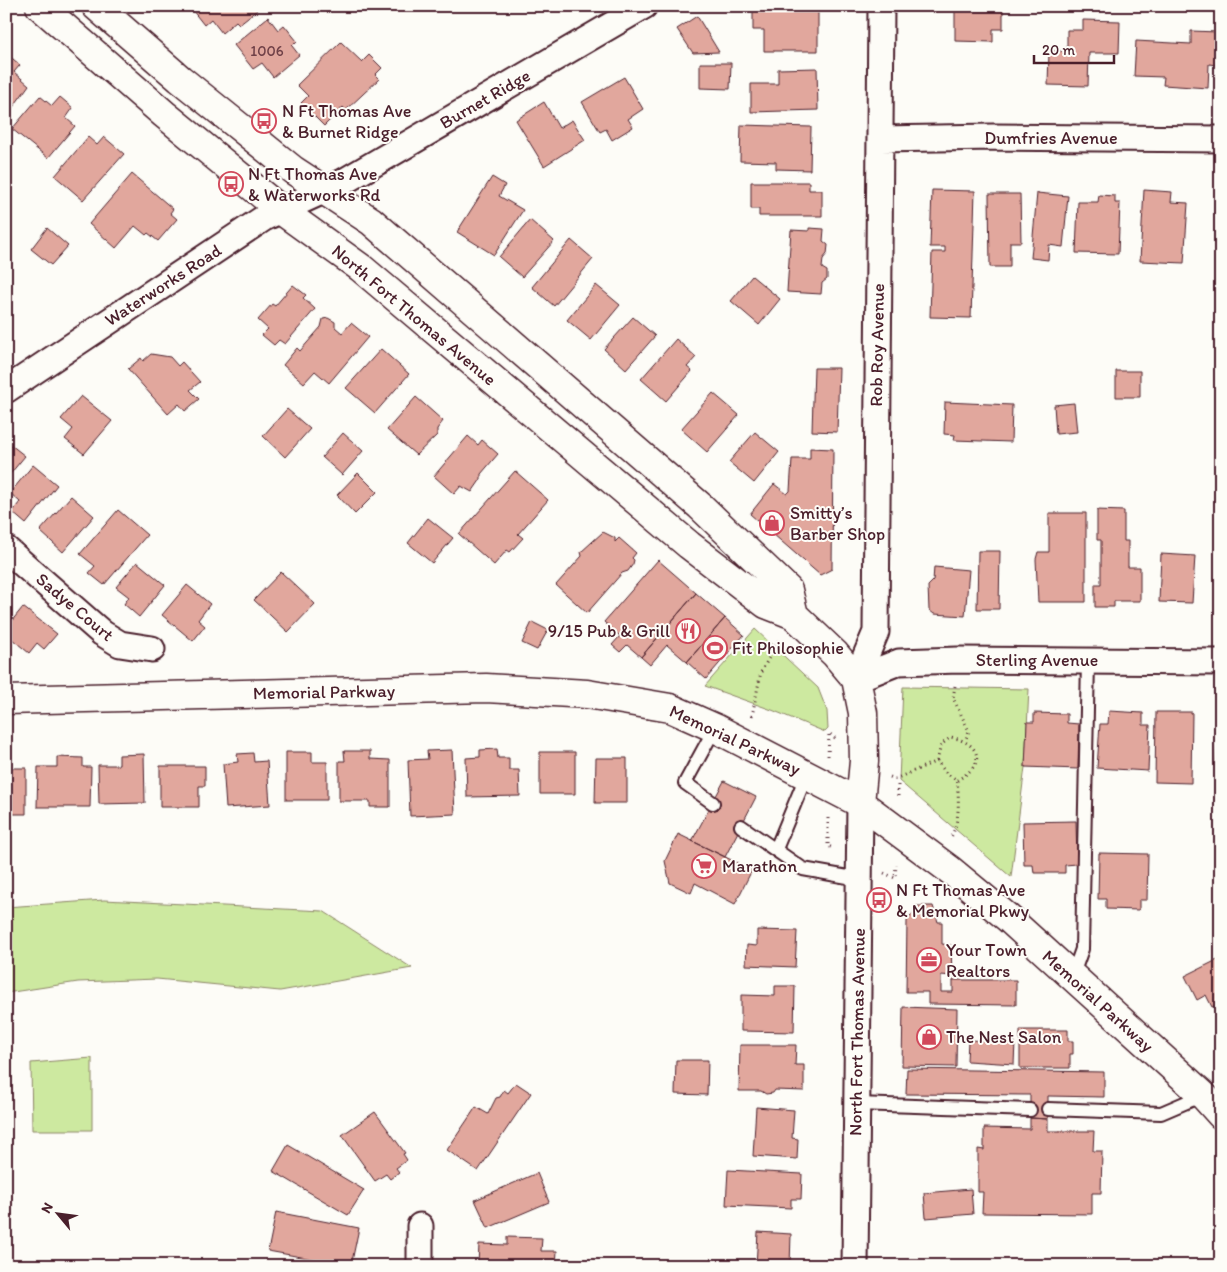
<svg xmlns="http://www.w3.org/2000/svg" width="1227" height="1272" font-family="Itim,sans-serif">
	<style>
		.green { fill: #cde9a0; stroke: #8c8466 }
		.building { fill: #e1a79d; stroke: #4a1f2b }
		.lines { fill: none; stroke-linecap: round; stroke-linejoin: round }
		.lane-casing { stroke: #4a1f2b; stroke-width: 16 }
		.street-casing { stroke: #4a1f2b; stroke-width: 29 }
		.secondary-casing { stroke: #4a1f2b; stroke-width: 31 }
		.path { stroke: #4a1f2b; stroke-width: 3; stroke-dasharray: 1 4; stroke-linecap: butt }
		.lane { stroke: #fdfcf7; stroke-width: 12 }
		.street { stroke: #fdfcf7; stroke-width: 25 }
		.secondary { stroke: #fdfcf7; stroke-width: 28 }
		.labels { text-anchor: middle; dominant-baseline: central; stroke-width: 4; stroke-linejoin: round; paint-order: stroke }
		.number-label { font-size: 15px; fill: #704148 }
		.street-label { font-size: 18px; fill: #4a1f2b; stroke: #fdfcf7 }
		.poi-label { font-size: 18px; fill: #4a1f2b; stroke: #fdfcf7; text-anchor: start }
	</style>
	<rect width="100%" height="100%" fill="#fdfcf7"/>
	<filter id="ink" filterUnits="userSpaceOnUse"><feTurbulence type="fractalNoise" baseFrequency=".02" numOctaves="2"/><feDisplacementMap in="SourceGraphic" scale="10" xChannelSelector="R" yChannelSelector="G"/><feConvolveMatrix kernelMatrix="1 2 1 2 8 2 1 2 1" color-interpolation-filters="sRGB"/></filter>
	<g filter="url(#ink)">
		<path class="green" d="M755 629 818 688 827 711 828 729 825 732 772 710 705 686Z
			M903 687 1029 689 1025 767 1011 877 899 781Z
			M104 900 323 911 412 968 280 991 157 979 78 982 6 993V907Z
			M92 1058V1130H32L31 1063Z"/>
		<path class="building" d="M189 6H256L257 10 239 24 236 21 222 33 211 19 204 25Z
			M753 6H818V51H764V30H753Z
			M955 6H1003V29H993V42L955 41Z
			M697 16 719 52 693 53 677 29Z
			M268 17 278 30 284 25 297 41 292 46 299 55 273 77 262 63 253 69 234 45Z
			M1083 20 1120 21 1119 53H1089L1088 86 1048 85 1049 51H1067V30H1083Z
			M1191 31 1218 32 1216 65 1209 64 1208 88 1163 85 1164 77 1134 76 1136 41 1191 44Z
			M341 42 362 62 369 55 382 68 375 75 379 79 346 110 343 107 324 126 301 103 308 96 297 85Z
			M6 53 20 65 14 72 29 85 6 117Z
			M700 63H731L730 89 700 88Z
			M817 68 818 110 751 112V84H778V69Z
			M624 77 643 109 628 119 633 127 612 140 606 129 600 132 582 102Z
			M40 96 52 106 60 97 73 108 66 118 75 126 48 158 12 129Z
			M544 102 559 128 572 120 585 140 544 166 516 120Z
			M741 125 811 127 810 170 776 169V162L740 161Z
			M88 137 97 145 104 137 124 154 83 200 55 176Z
			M132 174 173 209 170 213 177 219 158 241 148 233 146 235 135 226 116 248 89 224Z
			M492 177 505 185 499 196 523 210 494 255 457 232Z
			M751 182H809V190H822V216H759V209H751Z
			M932 190 975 191 971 318 930 317 932 252H945V247H930Z
			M1144 190 1172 192 1171 202 1188 203 1184 263 1140 261Z
			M1037 193 1068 196 1063 247 1049 245 1048 260 1031 258Z
			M989 194H1020L1021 242H1010V267H990Z
			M1099 195 1115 196V203H1120L1118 254 1076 253 1078 202H1098Z
			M530 220 554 241 522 277 499 257Z
			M47 228 68 246 51 265 31 249Z
			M809 228 824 229 823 241 828 245 827 254 823 259 822 268 827 271V279L822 283 821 294 787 292 791 230 809 231Z
			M571 240 593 259 554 306 532 287Z
			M752 276 780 299 759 325 731 301Z
			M293 285 306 295 303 298 315 309 285 344 279 340 274 345 262 335 268 329 258 320 272 304 275 306Z
			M596 285 620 305 591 340 567 320Z
			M633 317 655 336 626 369 604 349Z
			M328 318 335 322V327L342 333 351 323 368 337 329 383 315 371 304 383 283 365 297 348 300 351 321 327 323 319Z
			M676 339 696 357 687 367 692 371 666 401 641 379Z
			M381 349 409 374 375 413 346 388Z
			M151 354 170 357 178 366 182 362 200 382 190 390 199 399 185 411 179 404 168 414 128 369 141 358 143 361Z
			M814 368H839L837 432 812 431Z
			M1116 371H1140V397H1116Z
			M713 393 739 415 707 452 681 429Z
			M81 396 112 421 84 454 65 439 73 429 61 419Z
			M416 397 443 421 437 429V435L416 455 387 430Z
			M945 402 1012 405 1011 442 954 440 955 435 944 434Z
			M1074 403 1077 432 1056 434 1054 405Z
			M287 409 310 429 285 457 263 436Z
			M755 432 779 452 754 483 729 462Z
			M343 433 363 451 342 475 322 457Z
			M468 436 478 445 482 440 498 454 481 474V479L472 492 461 486 454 494 434 476Z
			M6 441 25 456 6 479Z
			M810 448 833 449 832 569 820 575 750 514 774 484 787 494 790 491 792 459H810Z
			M33 465 57 485 26 524 12 512 20 502 10 493Z
			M515 471 548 500 518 534 523 538 510 552 507 550 494 565 459 534Z
			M358 473 377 492 355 514 337 495Z
			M71 496 94 516 63 552 40 531Z
			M118 510 147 535 104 585 89 573 95 566 80 554Z
			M1097 510 1124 511V541H1128V567H1140V601H1114V607H1095V584H1101V540H1097Z
			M1049 513H1086V602H1038L1036 559 1038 552H1049Z
			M428 518 453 538 432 563 408 543Z
			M603 532 615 538V542L619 538 636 553 632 558 634 560 633 564 628 571 622 573 587 613 556 585 582 556 581 552Z
			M978 551H1000L999 609H977Z
			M1161 554 1195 556 1192 603 1159 602Z
			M658 560 696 593 641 657 627 645 620 652 612 645 620 636 604 622Z
			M137 562 165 585 139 617 124 604 129 597 116 587Z
			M934 567 969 570 965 616 934 614 929 610 928 586 933 581Z
			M281 572 315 604 288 632 254 600Z
			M187 585 210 604 198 620 205 626 193 641 162 615Z
			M696 593 725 618 687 662 667 645 650 665 641 657Z
			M23 607 57 634 44 649 37 643 29 653 6 634V628Z
			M725 618 744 635 706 679 687 662Z
			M532 622 548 630 537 650 522 643Z
			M1109 711 1143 713V725H1150L1148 771 1097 768 1100 724H1108Z
			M1156 712H1192L1191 783 1155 782Z
			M1034 713 1067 714V723L1079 724 1078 769 1025 767 1027 722H1034Z
			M1218 713H1221V763H1216Z
			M497 749 498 758H509V770H519L520 796 467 797 466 758 480 757V750Z
			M452 750 455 814 410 816 408 760 428 759 427 751Z
			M344 751H370V759L390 760V807H370V801H339V761H345Z
			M286 752H312V762H327V800H286Z
			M540 752H575V794H540Z
			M253 753 254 762 267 761 270 805 226 808 223 764 238 762 237 754Z
			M144 754 145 803 99 804 98 765H119V755Z
			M57 757 83 758V767H91L90 807H37L38 767H57Z
			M596 758H627V803H595Z
			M160 766H205V786H199V807H160Z
			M6 768H26V814H6Z
			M724 781 756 797 725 857 692 841Z
			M1076 821 1077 864 1065 865V873H1034L1033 865H1024L1023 822Z
			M678 834 752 870 735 904 695 883 691 893 670 883 665 861Z
			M1099 853 1148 854 1147 900H1139V910L1106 909V899H1098Z
			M914 906H933L938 922H942V944L951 945 952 976 941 975V992H953V980H1016V1005L928 1004V992H906L907 921 914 912Z
			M757 930 797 931 795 967 746 965 747 945 757 946Z
			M1221 958V1003L1212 1007 1206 995 1197 1000 1185 976Z
			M775 986H795L794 1032 741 1031V995L775 996Z
			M903 1007 957 1009 956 1067 902 1066Z
			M1020 1030H1068V1041H1073V1054H1070V1068H1020Z
			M968 1040 1015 1042 1014 1064 967 1061Z
			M740 1045H796L795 1065H804V1091L775 1090 773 1093 766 1094 761 1091H739Z
			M676 1060H708L707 1095 675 1094Z
			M907 1069 1104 1072V1097L1048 1096V1119L1030 1118V1095L906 1094Z
			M516 1083 531 1093 478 1171 447 1150 476 1107 488 1114 496 1098 500 1097 504 1090 508 1093Z
			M756 1107 794 1110 792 1138 798 1139 797 1159 753 1156Z
			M375 1112 405 1153 403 1154 407 1160 396 1168 399 1172 390 1179 386 1174 375 1181 342 1135Z
			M1030 1118 1048 1119V1131H1094L1093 1151H1102L1101 1193H1092V1214L982 1213 983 1192H978V1149L984 1150V1128L1030 1129Z
			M288 1145 364 1190 348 1215 273 1171Z
			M728 1170 802 1174 801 1199H791V1208L726 1205Z
			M537 1173 549 1202 488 1228 475 1200Z
			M971 1189 973 1214 926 1218 924 1193Z
			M276 1212 359 1228 351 1266 268 1251Z
			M758 1232 791 1234 790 1266H756Z
			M507 1237 542 1238 541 1251H557L556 1266H478L479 1244 507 1245Z"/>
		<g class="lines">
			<defs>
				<path id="lane" d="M713 803 685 783 715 728
					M741 826 803 869 859 879
					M776 849 807 774
					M1072 977 1082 949 1088 661
					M857 1104 1030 1110
					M1048 1109 1161 1113 1203 1095"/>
				<path id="street" d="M881 139 993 137 1221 139
					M6 390 264 218 343 182 644 6
					M6 549 102 633 120 644 152 649
					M856 679 876 632 881 6
					M856 679 899 662 958 660 1221 662
					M420 1266V1226
					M855 1266 860 803"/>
				<path id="secondary" d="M40 6 164 114 282 211 361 268 689 545 766 604 794 615 835 654 856 679 863 713 864 761 860 803
					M96 6 180 79 293 170 371 221 700 506 788 590 794 615
					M6 700 486 688 587 694 670 708 715 728 860 803 950 870 1008 918 1203 1095 1221 1115"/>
			</defs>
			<use href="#lane" class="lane-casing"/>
			<use href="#street" class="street-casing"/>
			<use href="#secondary" class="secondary-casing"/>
			<path class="path" d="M955 686 953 698 969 731 965 741
				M752 716 761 672 780 638
				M828 756 829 733 836 739
				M937 761 941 745 951 737C981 744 987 764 957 780
				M890 777 895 779 937 761 947 774 957 780C959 798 960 821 951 837
				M898 796V785
				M828 818V846L833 848
				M884 873 895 878 896 865"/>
			<use href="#lane" class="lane"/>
			<use href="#street" class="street"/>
			<use href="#secondary" class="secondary"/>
		</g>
	</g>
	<defs>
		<symbol id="bus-ring" viewBox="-11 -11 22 22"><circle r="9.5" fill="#fdfcf7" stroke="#d1495b" stroke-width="1.5"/><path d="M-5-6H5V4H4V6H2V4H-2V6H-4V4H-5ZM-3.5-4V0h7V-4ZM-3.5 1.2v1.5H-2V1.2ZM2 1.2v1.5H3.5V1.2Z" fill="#d1495b"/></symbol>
		<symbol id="shop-ring" viewBox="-11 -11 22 22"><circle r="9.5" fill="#fdfcf7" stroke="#d1495b" stroke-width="1.5"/><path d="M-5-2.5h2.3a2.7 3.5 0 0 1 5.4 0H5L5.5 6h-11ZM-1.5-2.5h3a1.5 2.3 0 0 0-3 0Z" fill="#d1495b"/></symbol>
		<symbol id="restaurant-ring" viewBox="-11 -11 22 22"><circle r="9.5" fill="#fdfcf7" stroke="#d1495b" stroke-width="1.5"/><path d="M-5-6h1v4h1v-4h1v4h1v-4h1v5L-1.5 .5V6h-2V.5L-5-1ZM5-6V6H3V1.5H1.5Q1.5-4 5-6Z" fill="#d1495b"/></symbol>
		<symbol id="stadium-ring" viewBox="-11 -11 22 22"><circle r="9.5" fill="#fdfcf7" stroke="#d1495b" stroke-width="1.5"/><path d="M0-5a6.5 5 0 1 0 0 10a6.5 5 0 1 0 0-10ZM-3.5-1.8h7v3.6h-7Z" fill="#d1495b"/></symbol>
		<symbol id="supermarket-ring" viewBox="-11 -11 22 22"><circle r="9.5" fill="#fdfcf7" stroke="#d1495b" stroke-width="1.5"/><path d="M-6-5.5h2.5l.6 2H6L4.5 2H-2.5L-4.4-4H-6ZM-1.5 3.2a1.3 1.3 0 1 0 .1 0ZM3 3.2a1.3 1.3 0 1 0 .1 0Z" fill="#d1495b"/></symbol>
		<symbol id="office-ring" viewBox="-11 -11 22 22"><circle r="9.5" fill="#fdfcf7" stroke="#d1495b" stroke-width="1.5"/><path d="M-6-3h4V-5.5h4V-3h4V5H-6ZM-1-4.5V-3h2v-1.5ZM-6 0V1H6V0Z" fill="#d1495b"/></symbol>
	</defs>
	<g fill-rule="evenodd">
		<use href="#bus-ring" x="250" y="107" width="28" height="28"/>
		<use href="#bus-ring" x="217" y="170" width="28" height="28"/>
		<use href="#shop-ring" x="758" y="509" width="28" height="28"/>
		<use href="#restaurant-ring" x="674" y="617" width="28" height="28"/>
		<use href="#stadium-ring" x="701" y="634" width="28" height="28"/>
		<use href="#supermarket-ring" x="690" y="852" width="28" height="28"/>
		<use href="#bus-ring" x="865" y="886" width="28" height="28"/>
		<use href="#office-ring" x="915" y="946" width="28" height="28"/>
		<use href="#shop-ring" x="915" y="1023" width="28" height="28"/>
	</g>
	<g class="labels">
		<g class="number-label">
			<text x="267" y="51">1006</text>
		</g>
		<g class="street-label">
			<text transform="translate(485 99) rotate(-30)">Burnet Ridge</text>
			<text x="1051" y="138">Dumfries Avenue</text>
			<text transform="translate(163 285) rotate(-33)">Waterworks Road</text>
			<text transform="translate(414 315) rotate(40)">North Fort Thomas Avenue</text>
			<text transform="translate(877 345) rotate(-89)">Rob Roy Avenue</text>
			<text transform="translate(75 607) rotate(40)">Sadye Court</text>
			<text x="1037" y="660">Sterling Avenue</text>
			<text transform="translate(324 692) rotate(-1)">Memorial Parkway</text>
			<text transform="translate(735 740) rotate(25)">Memorial Parkway</text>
			<text transform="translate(1098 1001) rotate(42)">Memorial Parkway</text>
			<text transform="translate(857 1032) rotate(-89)">North Fort Thomas Avenue</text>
		</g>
		<g class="poi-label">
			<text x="282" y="111">N Ft Thomas Ave<tspan x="282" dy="21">&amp; Burnet Ridge</tspan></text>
			<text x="248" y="174">N Ft Thomas Ave<tspan x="248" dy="21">&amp; Waterworks Rd</tspan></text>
			<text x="790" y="513">Smitty’s<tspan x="790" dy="21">Barber Shop</tspan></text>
			<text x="670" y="631" text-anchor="end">9/15 Pub &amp; Grill</text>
			<text x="732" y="648">Fit Philosophie</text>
			<text x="722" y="866">Marathon</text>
			<text x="896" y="890">N Ft Thomas Ave<tspan x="896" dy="21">&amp; Memorial Pkwy</tspan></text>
			<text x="946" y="950">Your Town<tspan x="946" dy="21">Realtors</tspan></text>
			<text x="946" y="1037">The Nest Salon</text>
		</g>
	</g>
	<rect width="1227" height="1272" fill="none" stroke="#fdfcf7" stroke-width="25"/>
	<rect x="12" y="12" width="1202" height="1247" fill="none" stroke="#4a1f2b" stroke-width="2" filter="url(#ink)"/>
	<g transform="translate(58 1214) rotate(299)" stroke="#fdfcf7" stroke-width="4" paint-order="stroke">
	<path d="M0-4L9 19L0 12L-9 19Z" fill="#4a1f2b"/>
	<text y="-8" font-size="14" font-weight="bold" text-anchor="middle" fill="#4a1f2b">N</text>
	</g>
	<path d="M1034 55v8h80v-8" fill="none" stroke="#4a1f2b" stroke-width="2.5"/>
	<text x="1042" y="55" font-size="15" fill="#4a1f2b" stroke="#fdfcf7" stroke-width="4" paint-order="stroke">20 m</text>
</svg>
